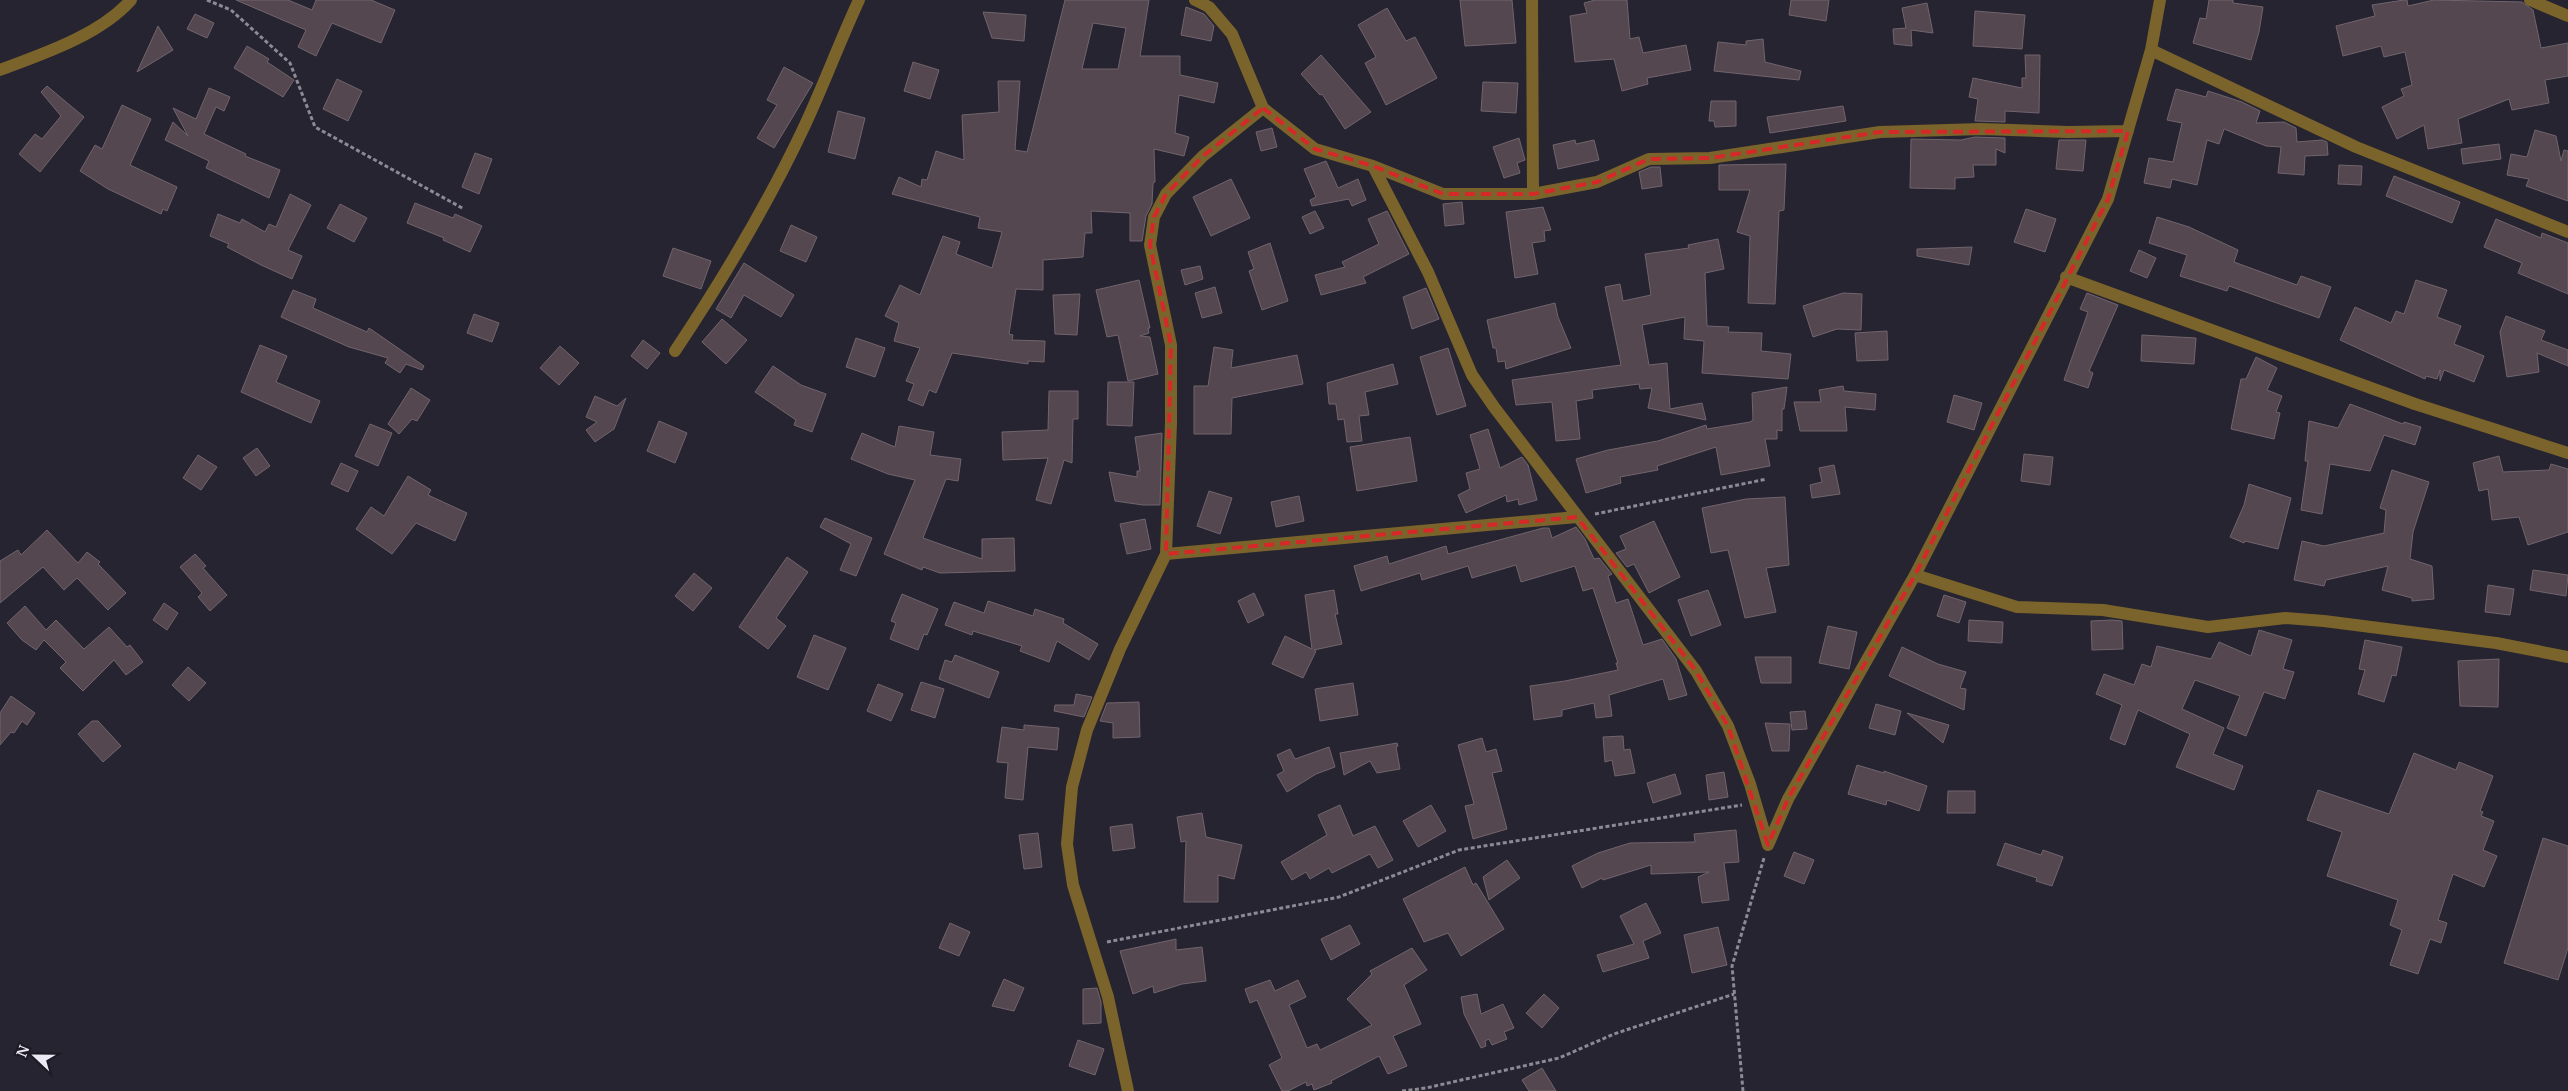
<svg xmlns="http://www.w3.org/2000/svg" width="2568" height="1091" font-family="Merriweather,serif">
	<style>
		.building { fill: #544750; stroke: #71646d; fill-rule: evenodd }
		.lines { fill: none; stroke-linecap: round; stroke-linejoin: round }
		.path { stroke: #8c8a94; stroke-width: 3; stroke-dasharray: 4 2.5; stroke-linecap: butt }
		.minor { stroke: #7b642b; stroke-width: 12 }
		.marked { fill: none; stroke: #d62828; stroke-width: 4; stroke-dasharray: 10 6; stroke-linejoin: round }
	</style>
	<rect width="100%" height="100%" fill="#262430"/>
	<path class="building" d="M236 0H288L312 10 316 0H371L395 10 381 43 332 23 316 56 298 47 306 30Z
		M1065 0H1149L1140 56H1180V75L1218 83 1214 103 1179 95 1175 133 1189 137 1184 156 1154 149 1155 182 1153 183 1152 204 1146 216 1142 241H1130V213L1091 211 1092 233H1085L1083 257 1043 260V290L1016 289 1009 334 1013 335 1012 340 1045 341 1044 362 1028 361V364L952 353 936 393 929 390 923 406 908 400 914 384 906 381 920 348 894 341 899 323 885 316 900 285 920 295 943 236 960 242 956 254 992 268 1002 232 978 228 980 217 892 194 899 177 921 187 922 179 927 180 936 151 964 160 962 115 999 112 998 81H1020L1015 150 1027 152ZM1093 23 1126 28 1118 69H1082Z
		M1460 0H1512L1516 43 1465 46Z
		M1595 0H1627L1630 39 1639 37 1643 53 1686 45 1691 70 1647 78 1648 84 1622 91 1614 59 1575 62 1570 16 1587 13 1584 3Z
		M1791 0H1829L1826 21 1789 15Z
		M2209 0H2233V3L2263 7 2259 32 2251 60 2193 43 2200 18 2206 19Z
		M2404 0H2407L2408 6 2434 0 2522 2 2533 10 2541 48 2568 43V76L2545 80 2549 103 2512 110 2509 99 2458 119 2462 143 2428 149 2424 125 2397 139 2382 107 2404 96 2401 89 2412 85 2405 52 2384 57 2381 46 2343 56 2336 26 2375 16 2372 5Z
		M1927 3 1933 33 1911 30 1912 46 1894 44 1893 29 1906 28 1902 8Z
		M1186 7 1204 14 1214 26 1211 41 1181 35Z
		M1387 8 1406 41 1415 37 1437 78 1386 105 1365 63 1376 57 1358 25Z
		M1975 11 2025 15 2022 49 1973 46Z
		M983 12 1026 15 1024 41 992 38Z
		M195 14 214 23 207 38 187 29Z
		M158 26 173 50 137 72Z
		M1763 39 1765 62 1801 71 1799 80 1714 71 1718 42 1746 45V41Z
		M247 46 269 59 267 62 294 80 283 97 234 68Z
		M1321 55 1371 112 1345 129 1322 94 1320 95 1301 74Z
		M2025 55H2040L2039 113 2005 111V122L1975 121 1978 99 1969 97 1973 78 2022 88V78H2026Z
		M913 62 939 70 930 99 904 91Z
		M784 67 813 83 774 148 757 138 777 105 767 100Z
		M337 79 362 91 348 121 323 109Z
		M1483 82 1518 83 1516 113 1481 111Z
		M47 86 84 117 40 172 19 154 35 134 42 139 61 116 41 92Z
		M209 88 230 97 224 111 216 107 204 134 246 154 245 156 280 170 269 198 206 168 209 161 165 140 173 122 188 136 173 108 196 119Z
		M2176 89 2206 97 2208 91 2242 102 2260 111 2256 123 2284 122 2296 128 2297 142 2322 140 2327 142 2328 155 2305 156 2304 175 2278 173 2281 147 2266 146 2224 129 2219 144 2207 140 2197 185 2172 179 2170 188 2144 183 2149 158 2173 162 2182 123 2167 120Z
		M1711 101H1736V126L1715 127 1714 121H1709Z
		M122 105 151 119 130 165 177 187 167 211 163 209 161 214 108 189 80 171 95 145 102 149Z
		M1843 106 1846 121 1770 133 1767 117Z
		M838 111 865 118 855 159 828 152Z
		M1272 128 1277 147 1261 151 1256 132Z
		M2535 130 2556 136 2561 161 2564 150 2568 151V201L2526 186 2529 179 2507 175 2511 154 2527 157Z
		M1975 137 2005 138V153L1996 149V165H1973L1974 177 1955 178V189L1910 188 1911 139 1961 140Z
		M1519 138 1525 160 1517 163 1520 173 1504 178 1493 147Z
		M1575 140 1576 144 1594 140 1599 160 1558 169 1553 145Z
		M2059 140H2086L2083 171 2056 169Z
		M2499 144 2501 159 2463 164 2461 149Z
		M475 153 492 159 479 194 462 187Z
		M1326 161 1338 188 1358 179 1366 200 1352 206 1349 199 1312 206 1310 200 1316 197 1304 169Z
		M1786 164 1784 210 1779 211 1775 304 1748 303 1750 236 1737 232 1750 190H1719V165Z
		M2339 165 2362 166 2361 185 2338 184Z
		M1651 167H1660L1662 186 1642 189 1639 172Z
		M2394 176 2460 202 2452 223 2386 196Z
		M1231 179 1250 218 1211 236 1193 197Z
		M290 194 311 205 288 250 302 256 292 279 261 265 227 247 229 244 210 236 218 214 240 223 242 219 265 232 269 224 276 227Z
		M1462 202 1464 224 1445 226 1443 204Z
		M415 203 453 218 455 214 482 226 470 252 443 240 444 238 407 223Z
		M340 204 367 218 354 242 327 228Z
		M1543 207 1551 230 1544 231 1545 241 1532 243 1538 274 1515 278 1506 212Z
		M2026 209 2056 219 2045 252 2014 242Z
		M1315 211 1324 228 1310 234 1302 217Z
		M1387 211 1409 254 1363 277 1366 283 1321 295 1315 275 1345 267 1342 262 1379 244 1368 219Z
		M2157 217 2189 227 2238 250 2234 262 2297 285 2301 276 2331 287 2319 318 2229 286 2227 291 2180 276 2187 255 2149 243Z
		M2496 219 2541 238 2542 233 2568 243V294L2518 273 2522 263 2484 247Z
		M791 225 817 237 806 262 780 251Z
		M1718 239 1724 269 1705 273 1707 326 1729 327 1728 332 1762 333 1761 351 1791 354 1788 379 1702 373 1704 341 1684 339 1685 317 1642 325 1649 365 1667 363 1670 409 1702 403 1706 420 1648 408 1652 388 1640 389 1639 384 1592 390 1593 398 1576 401 1580 439 1556 441 1552 402 1516 405 1512 380 1621 365 1605 287 1620 284 1623 301 1651 295 1645 254 1689 248 1688 245Z
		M1270 243 1288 301 1262 310 1249 271 1254 269 1248 252Z
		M1972 247 1969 265 1917 256V249Z
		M673 248 711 261 701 289 663 276Z
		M2139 250 2156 258 2147 278 2130 271Z
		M744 263 794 295 781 317 744 295 731 318 716 309Z
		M1200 266 1203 279 1185 285 1181 270Z
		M1139 280 1150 328H1148L1149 333 1140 336 1150 337 1158 374 1128 381 1118 335 1107 337 1096 290Z
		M2416 280 2447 290 2437 317 2461 326 2454 344 2484 356 2474 382 2444 370 2440 381V370L2437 379 2426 376 2425 379 2340 340 2355 307 2391 323 2396 311 2404 314Z
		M1215 287 1222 313 1202 318 1195 293Z
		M1426 288 1439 319 1412 329 1403 297Z
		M293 290 316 299 313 308 367 332 369 328 424 366 422 370 406 364 400 373 385 363 388 358 349 347 281 317Z
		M1843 293 1862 294 1861 330 1837 329 1813 337 1803 306Z
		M2087 293 2118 305 2089 371 2093 373 2088 388 2064 380 2088 312 2080 309Z
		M1080 294 1077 335 1055 334 1053 295Z
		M1555 303 1558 317 1571 348 1506 369 1505 361 1498 362 1496 348H1493L1487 320Z
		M474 314 499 323 492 342 467 333Z
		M2506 316 2545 331 2541 340 2568 350V366L2537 353 2539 372 2507 377 2500 332Z
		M722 319 747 340 726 364 702 342Z
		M1887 331 1888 360 1857 361 1855 333Z
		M2142 335 2196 338 2194 364 2141 361Z
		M856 338 885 348 875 377 846 367Z
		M643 340 660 353 647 369 631 356Z
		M260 345 287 356 276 382 320 401 311 423 241 392Z
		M560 346 579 363 559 385 540 368Z
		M1214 347 1233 350 1231 368 1297 355 1303 384 1232 398 1231 434H1194V386H1208Z
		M1448 348 1466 406 1437 415 1420 357Z
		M2256 357 2277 368 2267 390 2282 396 2276 412 2280 413 2274 439 2231 429 2241 379H2246Z
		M1393 364 1398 384 1365 392 1369 415 1359 416 1362 441 1347 442 1344 419 1338 420 1336 404H1329L1327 383Z
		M773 366 801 385 826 394 812 432 794 425 796 420 755 392Z
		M1108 382H1134L1132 426 1107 425Z
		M1843 386 1844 391 1876 394 1875 410 1845 407 1847 431H1800L1794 402H1821L1819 390Z
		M1787 387 1784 409H1782V431L1777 430V439H1765L1770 466 1721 475 1716 447 1657 466 1658 470 1620 477 1621 483 1586 493 1576 459 1608 450 1658 441 1706 425 1707 429 1750 422 1753 420 1752 393Z
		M411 388 430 400 417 421 412 419 399 434 388 424Z
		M1049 391H1078V419H1073L1072 463 1064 460 1051 504 1036 500 1048 458 1003 460 1002 432 1048 430Z
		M1954 395 1982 403 1974 430 1947 422Z
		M595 396 617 406 626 398 614 429 595 442 586 430 597 422 586 417Z
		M2350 404 2403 424 2404 422 2421 427 2415 445 2384 435 2370 471 2330 464 2322 514 2301 510 2308 461H2305L2309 421 2338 428Z
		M659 421 687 433 675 463 647 451Z
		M370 424 392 433 378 466 355 456Z
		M899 426 934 432 930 455 961 459 958 481 946 479 923 538 982 559V539L1014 538 1015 571 940 573 923 567 922 570 884 554 915 480 888 474 851 459 862 433 895 447Z
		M1488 429 1500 468 1522 457 1528 465 1537 500 1519 505 1518 499 1507 502 1506 495 1466 513 1458 495 1470 489 1466 473 1480 469 1470 435Z
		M1162 433 1160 505H1143L1115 501 1109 472 1137 477V471H1140L1135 437Z
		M1410 437 1417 481 1357 491 1350 447Z
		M257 448 270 466 256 476 243 458Z
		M2024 454 2053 457 2050 485 2021 481Z
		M198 455 217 467 201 490 183 478Z
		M2499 456 2503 472 2549 470 2551 464 2568 469V532L2528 545 2519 517 2492 520 2488 489 2479 491 2473 463Z
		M341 463 358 471 348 492 331 484Z
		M1834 465 1840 494 1812 498 1810 485 1822 482 1819 468Z
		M2392 470 2429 482 2413 532 2410 559 2432 566 2434 599 2412 601V598L2382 590 2388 566 2326 580 2324 586 2294 580 2302 541 2324 546 2384 533 2386 510 2380 508Z
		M408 476 431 490 428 495 467 513 455 541 416 523 392 554 356 529 371 507 384 516Z
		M2249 484 2291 498 2278 549 2245 541 2244 543 2230 537 2244 505Z
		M1209 491 1232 498 1220 534 1197 526Z
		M1299 496 1304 521 1276 527 1271 502Z
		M1785 497 1789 565 1766 568 1776 612 1745 618 1728 550 1711 553 1702 508 1746 499Z
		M825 518 872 538 856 576 840 570 851 544 820 527Z
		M1145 519 1151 549 1127 554 1120 524Z
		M1654 521 1680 577 1649 593 1634 564 1627 567 1616 553 1626 549 1620 536Z
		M1576 527 1585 539 1594 559 1599 558 1612 574 1608 576 1616 603 1628 599 1643 645 1662 639 1676 659 1687 695 1669 700 1663 679 1609 695 1612 716 1596 718 1594 703 1562 710V716L1534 720 1530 686 1565 681 1618 670 1616 663H1618L1593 588 1583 591 1575 566 1521 582 1516 565 1472 578 1468 566 1422 580 1420 573 1361 591 1354 566 1387 556 1389 564 1446 546 1448 554 1543 528H1549L1552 538Z
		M47 530 78 563 87 552 100 562 98 564 126 593 108 610 77 578 64 590 43 567 0 603V561L18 550 21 555Z
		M195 554 206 566 203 568 227 595 210 611 198 597 202 593 180 567Z
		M787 557 808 572 776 618 786 626 768 649 739 627Z
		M2533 570 2568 575 2566 596 2530 590Z
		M694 573 712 588 693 611 675 596Z
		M2488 585 2514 589 2510 615 2485 612Z
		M1334 590 1338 614H1335L1342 644 1314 650 1316 651 1303 678 1272 664 1285 636 1312 649 1305 595Z
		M1708 590 1721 625 1691 636 1678 600Z
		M1254 593 1264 615 1248 623 1238 601Z
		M902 594 938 609 927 635 924 634 918 650 890 639 896 623 891 621Z
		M1944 595 1966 602 1959 623 1937 616Z
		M988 601 1033 616 1035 609 1064 619 1063 623 1098 644 1089 660 1057 641 1049 662 1020 651 1022 646 973 631 972 635 945 625 954 602 984 613Z
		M164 603 178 613 167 630 153 620Z
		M25 606 46 630 56 620 84 649 109 627 127 647 130 645 143 662 126 675 114 660 83 691 60 668 66 662 44 640 36 650 22 640 7 623Z
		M1969 620 2003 622 2002 643 1968 641Z
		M2112 620 2122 621 2123 649 2092 650 2091 621Z
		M1828 626 1857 632 1849 669 1819 663Z
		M2259 630 2292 640 2283 669 2294 672 2285 699 2264 692 2246 736 2227 728 2240 696 2195 680 2182 709 2224 728 2213 754 2243 766 2234 790 2176 767 2190 734 2138 710 2125 745 2110 739 2122 705 2096 694 2104 674 2134 685 2142 664 2151 667 2157 646 2211 659 2219 642 2251 656Z
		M814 635 846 648 828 690 797 677Z
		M2365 640 2402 647 2396 676 2392 675 2384 702 2358 694 2365 670 2359 669Z
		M1902 647 1938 664 1966 672 1960 688 1966 689 1964 710 1889 676Z
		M955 655 999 672 989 698 939 679 945 660 952 662Z
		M1755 657H1791V683H1761Z
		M2499 659 2498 707 2460 706 2458 661Z
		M188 667 206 683 189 701 172 685Z
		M921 682 944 689 935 718 911 710Z
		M1353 683 1358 715 1320 721 1315 689Z
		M878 684 903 694 891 721 867 711Z
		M1076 694 1092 697 1084 717 1054 711 1055 705H1074Z
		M11 696 35 713 27 725 22 721 14 733 11 732 0 745V713Z
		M1139 702 1140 737 1113 738V723L1100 721 1107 703Z
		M1876 704 1901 711 1895 735 1869 728Z
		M1805 711 1807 729 1792 730 1790 712Z
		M1907 713 1949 725 1943 743Z
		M92 721H98L121 746 103 762 78 734Z
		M1765 723 1790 724 1789 751H1772Z
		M1024 725 1059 728 1057 750 1028 747 1023 800 1005 798 1008 763 997 762 1002 727 1024 730Z
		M1623 736 1624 750 1630 749 1635 773 1615 776 1612 760 1605 762 1603 737Z
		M1482 738 1486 752 1496 749 1502 771 1492 773 1507 829 1473 839 1465 806 1474 804 1458 745Z
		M1397 743 1398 746 1396 747 1400 769 1377 773 1370 761 1344 775 1340 753Z
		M1329 747 1335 767 1316 774 1287 792 1277 775 1284 771 1277 755 1290 749 1295 759Z
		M2414 753 2456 770 2459 762 2493 776 2480 811 2483 812 2481 816 2494 821 2483 850 2497 856 2484 887 2453 874 2438 920 2447 923 2441 943 2430 939 2418 974 2390 965 2402 930 2390 925 2398 900 2327 876 2342 832 2307 820 2318 790 2389 814Z
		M1857 765 1884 773V771L1927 786 1919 811 1887 800 1886 805 1848 794Z
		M1724 772 1728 797 1709 800 1706 775Z
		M1675 774 1681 794 1653 803 1647 783Z
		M1948 791H1975V813H1947Z
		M1340 805 1353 836 1375 826 1393 860 1378 868 1370 854 1332 873 1329 868 1310 879 1306 872 1292 880 1281 862 1327 835 1318 815Z
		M1431 805 1446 831 1418 847 1403 821Z
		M1202 813 1206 837 1242 845 1234 879 1218 875V902H1184L1186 841 1181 842 1177 817Z
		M1132 824 1135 848 1113 851 1110 827Z
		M1736 830 1739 862 1724 863 1729 900 1702 903 1698 877 1709 872 1651 874V865L1603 880 1602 878 1582 888 1572 866 1598 853 1630 843 1695 842 1694 834Z
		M1038 833 1042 867 1024 869 1019 835Z
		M2543 838 2568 846V948L2558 980 2504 963Z
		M2005 843 2041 855 2043 850 2063 857 2052 886 2036 881 2037 878 1997 865Z
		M1794 852 1814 860 1804 884 1784 876Z
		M1507 860 1520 878 1489 900 1483 877Z
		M1465 867 1473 885 1476 883 1504 929 1461 956 1448 933 1424 942 1403 899Z
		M1646 903 1661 933 1643 941 1649 958 1603 972 1597 955 1634 944 1620 916Z
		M950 923 970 932 959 956 939 948Z
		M1350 925 1360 944 1331 960 1321 939Z
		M1718 927 1727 965 1692 973 1684 935Z
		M1176 939V950L1202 947 1206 981 1182 984 1154 993 1153 986 1133 994 1120 951Z
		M1412 948 1427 970 1404 985 1421 1024 1393 1036 1407 1066 1388 1074 1379 1056 1331 1081 1332 1083 1314 1090 1312 1084 1307 1086 1306 1082 1288 1091H1282L1269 1065 1282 1058 1257 1000 1250 1003 1245 989 1270 980 1275 991 1298 980 1306 997 1289 1005 1307 1048 1317 1044 1320 1050 1372 1025 1347 999 1372 974 1370 971Z
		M1004 979 1024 988 1014 1011 992 1006Z
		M1097 988 1101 1002V1023L1083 1024V989Z
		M1477 994 1481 1014 1503 1004 1514 1028 1504 1032 1507 1039 1492 1045 1489 1039 1485 1041 1486 1046 1481 1048 1464 1014 1461 997Z
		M1544 994 1559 1008 1542 1028 1526 1013Z
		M1078 1040 1104 1049 1095 1075 1069 1066Z
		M1542 1068 1556 1091H1529L1522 1080Z"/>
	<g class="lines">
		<path class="path" d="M207 0 231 10 290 63 315 127 464 209
			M1595 514 1767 479
			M1107 942 1339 897 1459 850 1742 805
			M1402 1091 1426 1088 1559 1058 1614 1034 1734 994
			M1743 1091 1732 966 1764 858"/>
		<path class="minor" d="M1195 0 1209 7 1232 34 1263 108 1315 149 1373 166 1443 194H1533L1597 182 1649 159 1710 158 1880 132 1981 129 2068 132 2128 131
			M1532 0 1533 194
			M2530 0 2568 16
			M2151 50 2356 147 2568 232
			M0 70C43 54 100 35 131 0
			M1373 166 1428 272 1472 375 1494 407 1696 671 1728 726 1750 784 1768 845
			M2066 277 2415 404 2568 453
			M675 351C723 279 768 204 805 125 824 84 840 41 859 0
			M1166 554 1577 517
			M1915 575 2017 607 2103 610 2208 627 2285 618 2324 621 2496 643 2568 657
			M1768 845 1788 799 1915 575 2108 199 2151 50 2160 0
			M1128 1091 1108 997 1073 885 1067 844 1072 787 1087 730 1120 649 1166 554 1171 423V345L1150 245 1154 217 1166 194 1203 156 1263 108"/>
	</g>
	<path class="marked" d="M1263 108 1315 149 1373 166 1443 194H1533L1597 182 1649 159 1710 158 1880 132 2128 131 2108 199 1915 575 1788 799 1768 845 1728 726 1696 671 1577 517 1166 554 1171 345 1150 245 1154 217 1166 194 1203 156Z"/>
	<g transform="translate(35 1056) rotate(292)" stroke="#1d1a26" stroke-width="4" paint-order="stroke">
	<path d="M0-4L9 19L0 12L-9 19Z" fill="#ebeaf2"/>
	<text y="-8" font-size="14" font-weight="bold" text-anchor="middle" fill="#ebeaf2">N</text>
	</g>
</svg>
